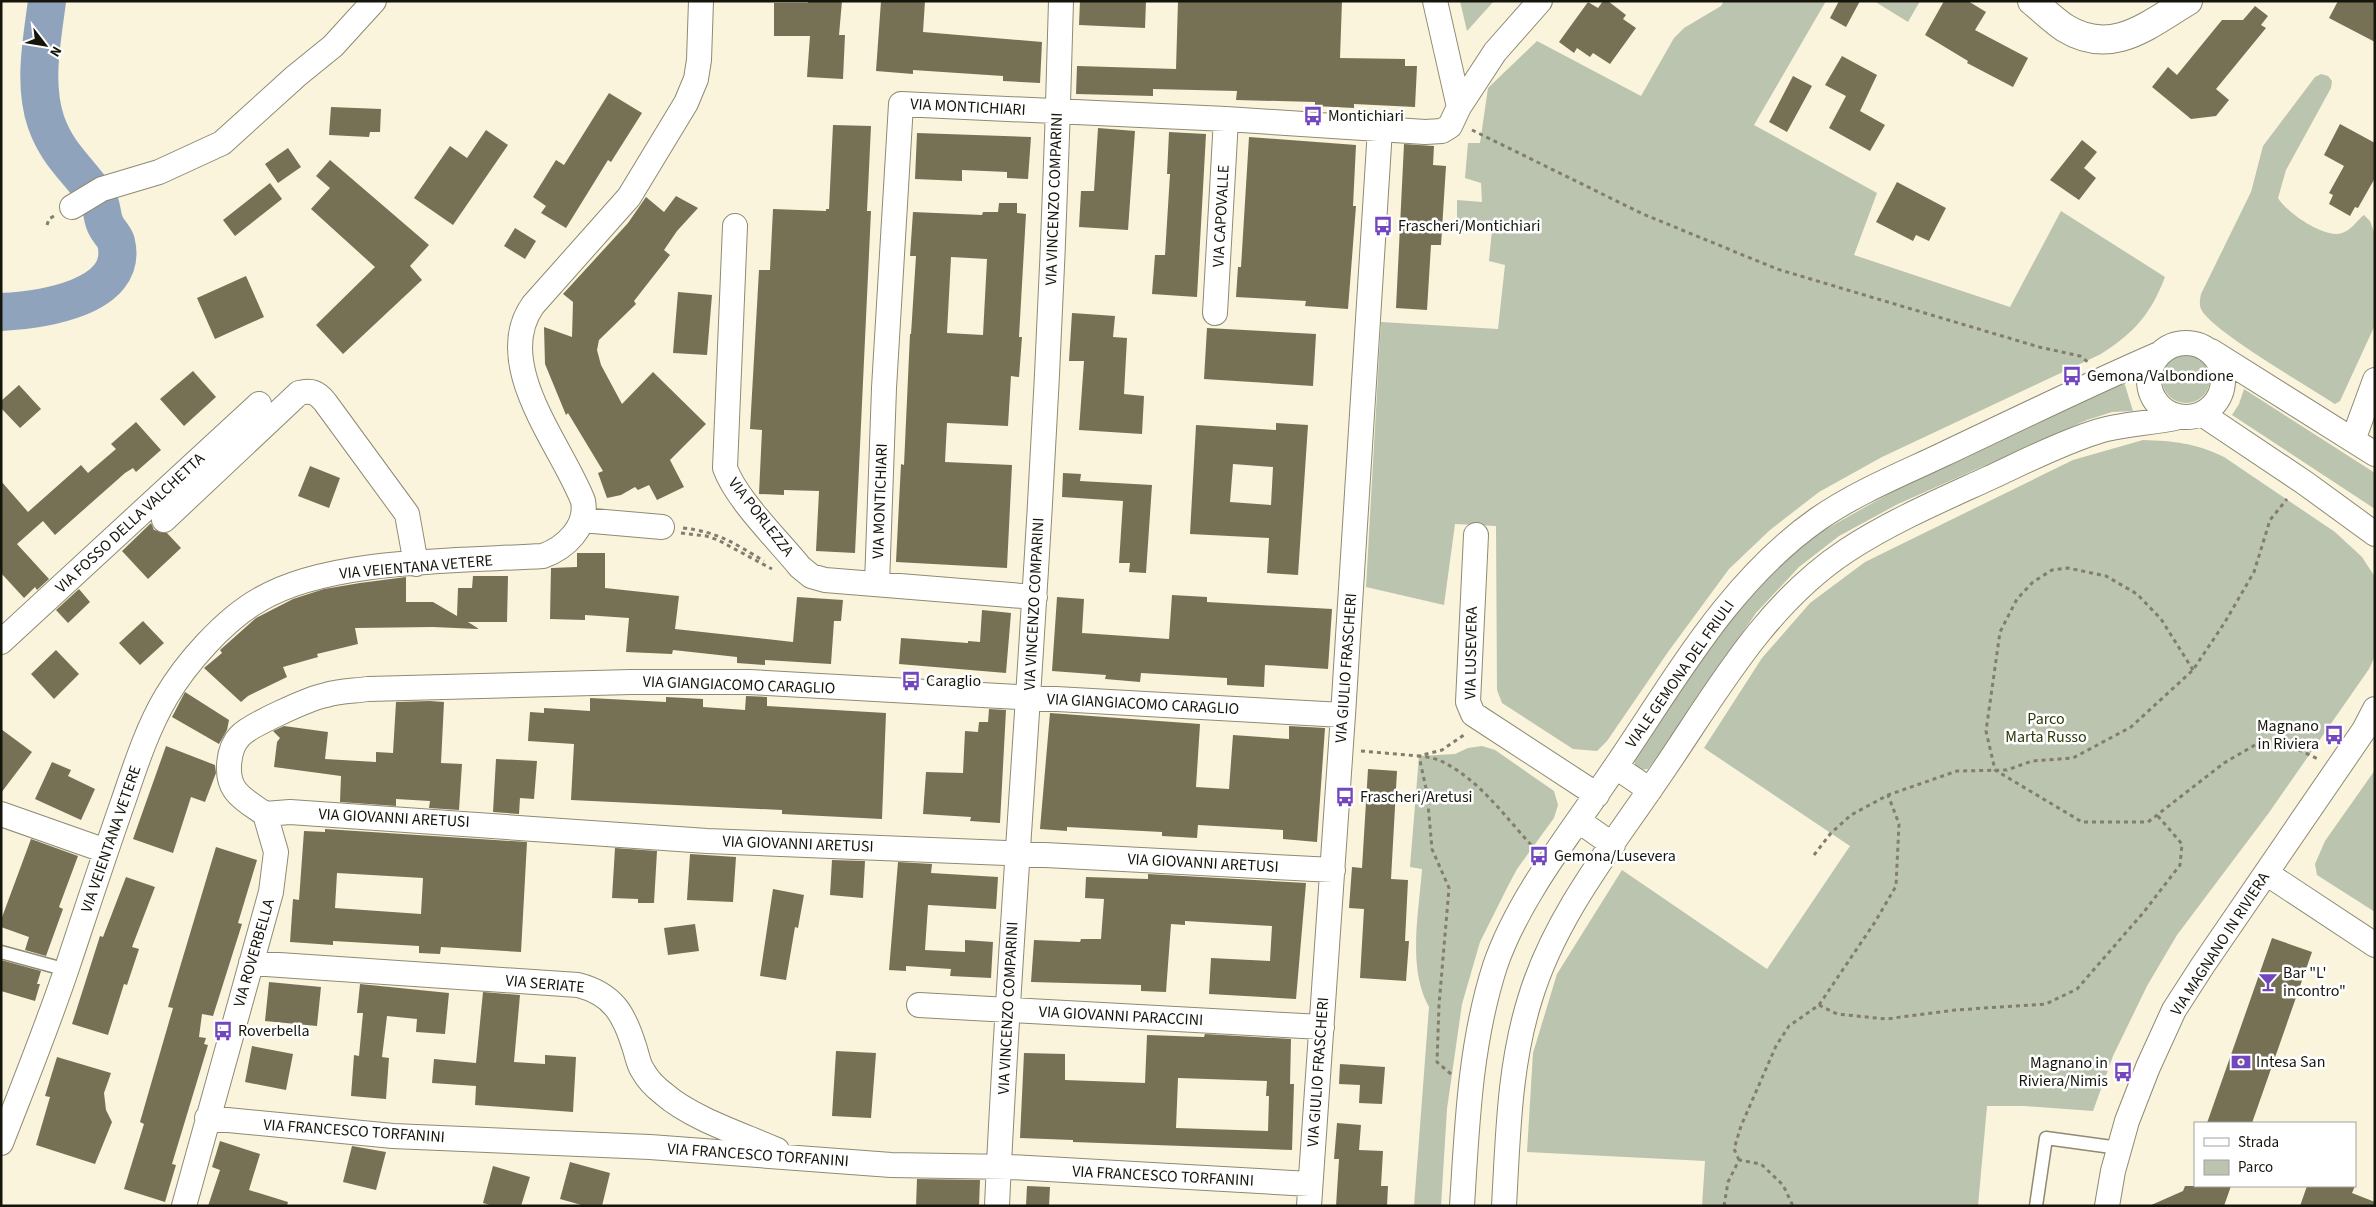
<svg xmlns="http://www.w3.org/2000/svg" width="2376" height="1207" font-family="'Source Sans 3',sans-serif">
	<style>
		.green { fill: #bbc4ae }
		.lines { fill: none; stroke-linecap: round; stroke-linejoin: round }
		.river { stroke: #8fa4bc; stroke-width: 38 }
		.building { fill: #767155; fill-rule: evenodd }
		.service-casing { stroke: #8e8a73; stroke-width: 15 }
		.minor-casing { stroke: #8e8a73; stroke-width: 26 }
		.tertiary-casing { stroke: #8e8a73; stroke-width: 30 }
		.path { stroke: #817e6e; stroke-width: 3; stroke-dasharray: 4 4; stroke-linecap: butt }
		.service { stroke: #fff; stroke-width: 12 }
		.minor { stroke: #fff; stroke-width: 24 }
		.tertiary { stroke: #fff; stroke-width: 28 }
		.labels { text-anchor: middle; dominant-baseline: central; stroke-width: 5; stroke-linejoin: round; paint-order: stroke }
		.street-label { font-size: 16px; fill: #16150c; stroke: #fff }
		.poi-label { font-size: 16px; fill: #16150c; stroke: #fff; text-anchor: start }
		.park-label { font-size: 16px; fill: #2b3909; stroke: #fff }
	</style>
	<rect width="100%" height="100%" fill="#f9f4db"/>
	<path class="green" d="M1460 1H1494L1467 31Z
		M1724 1H1826L1754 125 1877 193 1854 255 2010 307 2061 211 2165 277C2151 314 2134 333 2101 354L1882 457 1819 492 1770 530 1729 569 1668 652 1607 741 1597 751 1573 749 1502 703 1497 690 1496 526 1455 524 1444 605 1366 587 1381 322 1498 329 1505 265 1489 261 1492 230 1457 223V200L1482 202 1481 183 1465 178 1468 143H1480L1488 88 1537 41 1641 96 1674 38 1684 28 1721 6Z
		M1874 1H1920L1908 22Z
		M2321 74 2328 76 2332 81 2331 88 2286 170 2278 198C2287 213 2325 239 2342 233 2352 230 2356 221 2364 215L2370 221 2375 235V325L2340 401 2335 404C2311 388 2210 330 2201 309 2199 304 2200 299 2201 294L2251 192 2263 146 2315 77Z
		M2162 379a24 24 0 1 1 48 0a24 24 0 1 1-48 0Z
		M2124 382 2133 411 2112 412 2087 420 1898 504 1839 536 1799 567 1756 613 1648 769 1641 770 1635 765 1634 758 1637 752 1739 608 1786 559 1812 537 1899 488Z
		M2244 389 2375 473V509L2232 415 2239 404Z
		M2143 440C2174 441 2195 443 2224 457L2335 532 2362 557 2375 577V656L2369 669 2268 814 2177 935 2147 986 2113 1056 2093 1111 2024 1106H1987L1978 1206H1702L1705 1161 1527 1152 1533 1053 1557 974 1622 870 1767 969 1850 846 1704 748 1762 658 1810 603 1865 562 2073 460Z
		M1482 746 1495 750 1554 791 1558 805 1554 818 1517 869 1508 886 1480 942 1462 1004 1447 1109 1441 1206H1414L1429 1007C1407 968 1419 912 1422 869L1410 867 1419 756 1455 754 1468 748Z
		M2375 770V912L2317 875 2315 864 2325 841Z"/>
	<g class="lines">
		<path class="river" d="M1 312C38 310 130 299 116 242 114 236 109 232 106 226 101 217 103 206 97 197 78 169 58 156 46 122 33 84 42 40 47 1"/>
	</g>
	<path class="building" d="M808 1H842L839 35H845L843 79 807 77 810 36H774V3H808Z
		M881 1H925L923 32 1042 42 1040 83 1003 81V76L913 70V74L876 71Z
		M1080 1H1146L1145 28 1079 25Z
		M1178 1H1342L1340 58 1405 59V66H1417L1415 107 1354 104V108L1315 106V102L1236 100 1237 91 1153 89V96L1076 94 1077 66 1176 69Z
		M1603 1H1608L1626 15 1623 19 1636 28 1610 64 1593 53 1590 57 1577 48 1574 53 1559 42 1588 2 1598 8Z
		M1839 1H1860L1846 27 1830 18Z
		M1944 1H1968L1986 12 1975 30 2028 58 2013 87 1967 63 1968 61 1925 35Z
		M2338 1H2375V42L2329 18Z
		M2255 6 2268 16 2261 25 2266 28 2216 89 2229 100 2216 116 2191 119 2152 87 2168 67 2177 75 2222 20H2243Z
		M1842 56 1877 75 1860 111 1885 125 1870 151 1829 128 1846 96 1825 85Z
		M1793 76 1812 86 1787 132 1769 122Z
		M609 93 642 113 611 162 608 160 566 228 541 213 546 206 533 197 556 160 564 165Z
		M331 107 381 109 380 132H370L369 137 329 135Z
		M2340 124 2375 143V178L2358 208 2355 207 2350 216 2329 204 2333 195 2329 193 2344 166 2324 155Z
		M833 125 871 126 867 211H871L855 553 816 551 819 491 784 490V495L759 494 762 430 750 429 759 270H770L773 209 826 211V209H829Z
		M1098 128 1135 131 1128 230 1079 227 1081 191H1094Z
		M486 130 508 145 453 225 414 198 450 146 467 158Z
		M1169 132 1206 134 1197 297 1152 294 1155 255H1165L1170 174H1167Z
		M917 133 1031 137 1028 179 1007 178V172L962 170V181L915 179Z
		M1249 137 1356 145 1353 206H1356L1348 309 1305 306 1306 301 1236 297 1238 267H1241Z
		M2082 140 2097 152 2084 168 2096 178 2079 200 2050 180Z
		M1404 144 1434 146 1433 165 1446 166 1441 245H1431L1427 310 1396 308Z
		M288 148 301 167 278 183 265 164Z
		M330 160 429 245 410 266 422 280 343 354 316 325 375 267 311 209 330 188 316 176Z
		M1897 182 1946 208 1929 241 1916 235 1913 241 1876 222Z
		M270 183 282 199 235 236 223 220Z
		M676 196 698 208 677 231 664 250 670 255 634 301 636 304 599 340 597 350 601 365 622 404 653 372 706 424 670 460 684 487 657 500 649 485 638 490 635 487 621 495 607 498 598 473 603 471 568 413 566 415 545 364 544 327 572 337 573 302 563 294 628 223 646 197 664 212Z
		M999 203H1017V213L1026 214 1019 337H1022L1019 377 1011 376 1008 426 947 423 945 462 1012 465 1007 568 896 562 901 464 904 465 910 334H911L916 256H910L913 212 982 215 983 212H998ZM951 257 987 259 983 335 947 333Z
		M515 228 536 241 525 259 504 246Z
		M246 276 264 317 215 339 197 298Z
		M678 292 712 295 707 355 673 353Z
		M1072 313 1115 316 1113 337 1127 338 1124 394 1144 396 1142 434 1079 430 1084 361H1069Z
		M1207 328 1316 334 1313 386 1204 379Z
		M193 371 216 397 184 426 160 399Z
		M19 385 41 409 20 428 1 408V401Z
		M136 422 161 450 136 472 133 468 125 473 55 535 43 521 17 544 49 579 37 590 35 587 24 598 1 573V481L28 512 81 465 88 473 116 449 111 444Z
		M1276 423 1308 425 1298 575 1267 573 1269 538 1190 534 1196 425 1276 430ZM1233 464 1273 467 1271 505 1230 502Z
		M310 466 340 478 329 508 298 496Z
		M1063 473 1081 474 1080 481 1152 485 1146 573 1129 572 1130 563H1119L1123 501 1062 497Z
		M151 523 154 530 167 533 181 548 148 579 122 551Z
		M577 553H605V588L679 596 675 629 793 642 797 597 843 600 841 621H834L831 664 765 660V665L737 663V657L673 650 672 654 626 652 629 618 585 615V620L550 619 551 568 577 567Z
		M473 576H508L507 622H468L479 629 433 627 355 628 358 644 317 654 318 657 283 667 287 677 248 696 241 702 204 668 222 653 220 650 256 618 293 599 324 589 360 583 406 577V602H433L457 616 458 588H472Z
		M79 589 90 602 68 623 56 610Z
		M1172 595 1207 597V602L1332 609 1328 669 1265 665 1264 687 1227 685V678L1141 673 1140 682 1105 679 1106 675 1052 671 1057 597 1084 599 1082 633 1169 639Z
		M982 610 1011 613 1006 673 899 664 901 638 968 643V641L980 642Z
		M143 621 164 643 140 665 119 643Z
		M56 650 79 674 54 699 31 674Z
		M185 692 229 720 227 730 219 744 172 717Z
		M746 696 767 697V706L886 713 882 819 782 814V810L571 800 574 744 528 741 530 712 544 713V708L590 711V698L666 702V697L703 699V707L745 710Z
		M430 701 444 702 441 763 462 764 459 810 429 808 430 801 396 799V806L340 802 341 776 274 767 277 742 280 738 273 731 284 726 328 732 325 759 376 762V752L393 753 396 702Z
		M989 709 1006 710 1000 823 970 821 971 817 923 814 926 772 963 773 965 731 978 732 979 722H988Z
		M1050 713 1200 724 1196 787 1229 789 1233 735 1289 739V726L1325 728 1317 842 1283 839V830L1198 825 1197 838 1162 836V832L1067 827V831L1040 829Z
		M1 729 32 752 1 793Z
		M166 746 215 765 216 773 205 802 191 797 173 853 133 839Z
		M496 759 537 761 534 799 520 798 519 814 493 812Z
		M52 762 71 770 68 776 95 789 81 820 35 799Z
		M1368 769 1397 771 1391 879 1408 880 1405 941H1409L1406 981 1360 978 1364 909 1349 908 1352 867 1362 868Z
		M325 829 527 842 521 952 441 947 440 954 419 953V946L333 941V945L290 942 293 899 299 900 304 831 325 832ZM337 873 423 878 421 914 335 908Z
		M31 839 78 856 59 907 63 909 46 956 25 950 29 937 1 927V920Z
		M216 847 257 860 238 923 242 924 213 1016 202 1014 199 1037 206 1038 204 1044 208 1045 172 1164 176 1165 165 1202 124 1189 144 1124 140 1122 173 1008 168 1007Z
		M615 848 657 851 654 903H638V899L612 898Z
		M690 854 736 857 733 902 687 900Z
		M832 860 865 861 863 898 830 895Z
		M898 862 932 864 931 873 998 877 996 909 928 905 925 950 965 952V940L993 942 991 978 950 976 951 969 906 966V971L889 970Z
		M1148 874 1306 883 1296 999 1209 994 1211 958 1270 961 1272 926 1185 921V925L1171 924 1166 992 1141 991V985L1031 982 1034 940 1080 942 1081 939H1101L1104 899 1085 898 1086 877 1148 879Z
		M126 877 155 887 132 947 139 949 127 985 124 984 108 1035 72 1024 100 936 103 937Z
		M773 889 804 895 798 928 795 927 786 980 760 976Z
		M695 924 699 951 668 955 664 928Z
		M2272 938 2312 952 2252 1123H2207Z
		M1 960 41 971 37 984H40L35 1001 1 991Z
		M269 982 321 987 317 1026 265 1021Z
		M360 984 449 993 445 1034 416 1032 417 1019 387 1016 382 1057 389 1058 386 1099 351 1096 354 1055 359 1056 363 1013H357Z
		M483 992 520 995 514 1062 545 1064V1055L576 1057 573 1112 475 1105 476 1086 432 1083 434 1059 476 1063Z
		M1205 1034 1291 1039 1290 1084H1294L1292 1150 1073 1142V1140L1020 1138 1024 1053 1065 1054V1080L1145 1083 1147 1035 1204 1037ZM1178 1078 1267 1081 1266 1096H1269L1268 1131 1176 1128Z
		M252 1046 293 1054 286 1090 245 1082Z
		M836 1051 876 1053 871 1118 832 1116Z
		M57 1057 111 1073 104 1093 106 1110 112 1122 95 1164 36 1145 50 1097 45 1096Z
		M1340 1064 1385 1067 1382 1104 1359 1103 1360 1085 1339 1084Z
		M1337 1123 1361 1125 1359 1150 1383 1151 1381 1186H1388L1387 1206H1336L1339 1159H1334Z
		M220 1141 260 1154 249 1190 288 1202 287 1206H208L220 1170 212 1167Z
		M352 1146 386 1152 376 1190 343 1182Z
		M570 1162 610 1173 602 1206H585L560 1199Z
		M493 1166 530 1177 521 1206H493L483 1203Z
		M917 1179 980 1180 979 1206H916Z
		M1027 1186 1050 1187 1049 1206H1026Z
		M2185 1186H2231L2224 1206H2149L2183 1191Z
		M2307 1186H2355L2352 1193 2375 1202V1206H2300Z"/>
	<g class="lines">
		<defs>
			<path id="service" d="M1 952 67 970
				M2036 1206 2046 1138 2119 1148"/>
			<path id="minor" d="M1435 1 1459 107
				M72 207 102 189 159 172 222 143 296 76 333 46 374 1
				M735 226 725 468C736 499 778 540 800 567L811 576 825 580 1035 597
				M1215 313 1226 119
				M2149 380a37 37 0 1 1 74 0a37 37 0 1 1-74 0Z
				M2211 351 2375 454
				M2202 414 2305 483 2375 534
				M2353 440 2375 380
				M164 520 299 393C311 390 317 392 325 402L407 514 416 564
				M582 520 662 527
				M1476 535 1468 702 1473 714 1597 795
				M877 584 884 388 901 104 1226 119 1425 132 1442 131 1450 126 1459 107 1495 52 1540 1
				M1 642 259 404
				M1616 767 1650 790
				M1 814 106 851
				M265 814C255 807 242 800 235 790 225 776 228 748 240 736 250 725 310 698 326 695 339 691 354 691 368 689L631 682H749L1343 715
				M265 814 290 812 707 841 1006 853 1333 870
				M1579 821 1613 845
				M2266 873 2375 945
				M251 963 578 985C613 994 624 1014 634 1046 637 1054 638 1064 643 1071 648 1080 656 1088 664 1094 691 1118 743 1135 777 1150
				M919 1005 1322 1027
				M207 1118 393 1136 650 1147 891 1165 1010 1167 1310 1184
				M1 1143C24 1084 48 1025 68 965 86 911 104 856 123 802 135 767 147 729 166 697 186 663 224 620 259 600 328 558 462 561 543 556 565 548 588 527 583 501 562 446 491 364 533 305L629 197 686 103 696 79 699 60 701 1
				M184 1206 271 892 276 852 265 814
				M997 1206C1006 1004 1022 802 1034 601 1047 401 1056 201 1061 1
				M1309 1206 1343 715 1380 129
				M1462 1206C1467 1125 1470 1044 1495 966 1519 896 1573 830 1614 769 1675 680 1728 582 1818 519 1857 492 1902 474 1944 454 2016 420 2087 385 2159 354
				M1504 1206C1508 1136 1509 1066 1530 999 1555 916 1612 846 1660 775 1715 695 1763 606 1846 551 1890 522 1939 501 1987 479 2022 463 2058 444 2096 432 2123 423 2151 424 2179 417
				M2107 1206 2113 1171 2127 1121 2148 1067 2174 1010 2203 965 2364 730 2375 709"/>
			<path id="tertiary" d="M2032 1C2043 10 2053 20 2065 28 2112 57 2148 25 2188 1"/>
		</defs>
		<use href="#service" class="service-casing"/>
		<use href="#minor" class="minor-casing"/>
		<use href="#tertiary" class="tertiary-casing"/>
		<path class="path" d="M1472 130 1643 214 1777 269 2039 347 2080 356 2088 362
			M47 225 49 219 54 216
			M683 528C718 532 734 543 764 561
			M681 533 706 536 718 540 772 569
			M2193 670 2161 619 2137 594 2106 576 2068 568 2052 570 2033 582 2017 599 2000 632 1986 731 1995 770 2082 822H2148L2224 763 2255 745 2297 749 2318 759
			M1361 751 1419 756 1442 750 1464 735
			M1814 855 1831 833 1851 815 1888 795 1957 771 2007 770 2032 761 2073 758 2131 727 2193 670 2225 622 2254 572 2270 520 2287 499
			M1819 1005 1837 1014 1886 1019 1955 1010 2046 1004 2077 989 2143 913 2180 865 2182 844 2157 815
			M1451 1074 1437 1062 1439 1005 1449 888 1432 849 1427 793 1419 756C1426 757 1435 758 1441 761 1479 779 1506 818 1534 848
			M1739 1160 1734 1149 1741 1126 1776 1046 1789 1026 1819 1005 1875 922 1896 886 1899 824 1888 795
			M1724 1206 1728 1182 1739 1160 1761 1164 1783 1185 1793 1206"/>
		<use href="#service" class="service"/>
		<use href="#minor" class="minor"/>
		<use href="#tertiary" class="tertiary"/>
	</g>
	<defs>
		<symbol id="bus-bare" viewBox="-9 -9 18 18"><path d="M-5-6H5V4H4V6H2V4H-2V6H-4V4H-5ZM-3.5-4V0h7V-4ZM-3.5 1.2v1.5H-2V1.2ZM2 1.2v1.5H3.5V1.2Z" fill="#7246bf" stroke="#fff" stroke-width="2.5" paint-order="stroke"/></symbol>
		<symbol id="bar-bare" viewBox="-9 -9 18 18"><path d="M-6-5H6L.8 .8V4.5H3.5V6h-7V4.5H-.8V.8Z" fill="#7246bf" stroke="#fff" stroke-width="2.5" paint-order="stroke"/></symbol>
		<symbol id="bank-bare" viewBox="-9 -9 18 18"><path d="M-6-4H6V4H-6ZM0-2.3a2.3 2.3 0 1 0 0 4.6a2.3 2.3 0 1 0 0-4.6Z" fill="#7246bf" stroke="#fff" stroke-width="2.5" paint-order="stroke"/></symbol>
	</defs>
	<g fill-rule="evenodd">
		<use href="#bus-bare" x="1299" y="102" width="28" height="28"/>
		<use href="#bus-bare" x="1369" y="212" width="28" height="28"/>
		<use href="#bus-bare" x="2058" y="362" width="28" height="28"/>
		<use href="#bus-bare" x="897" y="667" width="28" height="28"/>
		<use href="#bus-bare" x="2320" y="721" width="28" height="28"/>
		<use href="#bus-bare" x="1331" y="783" width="28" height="28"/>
		<use href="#bus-bare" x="1525" y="842" width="28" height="28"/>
		<use href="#bar-bare" x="2254" y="968" width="28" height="28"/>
		<use href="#bus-bare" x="209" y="1017" width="28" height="28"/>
		<use href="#bank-bare" x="2227" y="1048" width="28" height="28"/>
		<use href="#bus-bare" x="2109" y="1058" width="28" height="28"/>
	</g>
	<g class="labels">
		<g class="street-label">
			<text transform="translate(968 107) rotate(3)">VIA MONTICHIARI</text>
			<text transform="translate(1054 199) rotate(-88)">VIA VINCENZO COMPARINI</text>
			<text transform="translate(1221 216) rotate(-87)">VIA CAPOVALLE</text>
			<text transform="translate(880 501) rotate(-88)">VIA MONTICHIARI</text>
			<text transform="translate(761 517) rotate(52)">VIA PORLEZZA</text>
			<text transform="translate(130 523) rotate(-43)">VIA FOSSO DELLA VALCHETTA</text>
			<text transform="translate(416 567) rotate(-5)">VIA VEIENTANA VETERE</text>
			<text transform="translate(1034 604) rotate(-87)">VIA VINCENZO COMPARINI</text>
			<text transform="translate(1471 653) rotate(-89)">VIA LUSEVERA</text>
			<text transform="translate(1346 668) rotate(-86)">VIA GIULIO FRASCHERI</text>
			<text transform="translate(1680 674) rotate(-55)">VIALE GEMONA DEL FRIULI</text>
			<text transform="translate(739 685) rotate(2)">VIA GIANGIACOMO CARAGLIO</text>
			<text transform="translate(1143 704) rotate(3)">VIA GIANGIACOMO CARAGLIO</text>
			<text transform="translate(394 818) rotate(3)">VIA GIOVANNI ARETUSI</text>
			<text transform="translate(111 839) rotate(-71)">VIA VEIENTANA VETERE</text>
			<text transform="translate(798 844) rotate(2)">VIA GIOVANNI ARETUSI</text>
			<text transform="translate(1203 863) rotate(3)">VIA GIOVANNI ARETUSI</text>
			<text transform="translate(2220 944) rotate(-57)">VIA MAGNANO IN RIVIERA</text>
			<text transform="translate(254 953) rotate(-74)">VIA ROVERBELLA</text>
			<text transform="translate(545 984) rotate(5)">VIA SERIATE</text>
			<text transform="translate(1008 1008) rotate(-87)">VIA VINCENZO COMPARINI</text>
			<text transform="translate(1121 1016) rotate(3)">VIA GIOVANNI PARACCINI</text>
			<text transform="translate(1318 1072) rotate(-86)">VIA GIULIO FRASCHERI</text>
			<text transform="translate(354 1131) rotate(4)">VIA FRANCESCO TORFANINI</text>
			<text transform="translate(758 1155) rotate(4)">VIA FRANCESCO TORFANINI</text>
			<text transform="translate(1163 1176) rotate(3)">VIA FRANCESCO TORFANINI</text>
		</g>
		<g class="poi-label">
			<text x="1328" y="116">Montichiari</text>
			<text x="1398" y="226">Frascheri/Montichiari</text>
			<text x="2087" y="376">Gemona/Valbondione</text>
			<text x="926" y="681">Caraglio</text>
			<text x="2319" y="726" text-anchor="end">Magnano<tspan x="2319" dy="18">in Riviera</tspan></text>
			<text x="1360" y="797">Frascheri/Aretusi</text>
			<text x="1554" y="856">Gemona/Lusevera</text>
			<text x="2283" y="973">Bar "L'<tspan x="2283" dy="18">incontro"</tspan></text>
			<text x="238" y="1031">Roverbella</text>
			<text x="2256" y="1062">Intesa San</text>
			<text x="2108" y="1063" text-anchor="end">Magnano in<tspan x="2108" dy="18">Riviera/Nimis</tspan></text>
		</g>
		<g class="park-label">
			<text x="2046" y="719">Parco<tspan x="2046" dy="18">Marta Russo</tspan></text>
		</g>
	</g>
	<rect width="2376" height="1207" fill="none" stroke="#16150c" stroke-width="5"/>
	<rect x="2194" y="1122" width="162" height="65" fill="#ffffff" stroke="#a2a19e"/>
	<rect x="2204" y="1138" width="25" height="8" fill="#ffffff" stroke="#a2a19e"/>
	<text x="2238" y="1147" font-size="15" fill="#16150c">Strada</text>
	<rect x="2204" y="1160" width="25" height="15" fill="#bbc4ae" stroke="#a2a19e"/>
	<text x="2238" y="1172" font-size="15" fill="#16150c">Parco</text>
	<g transform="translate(45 45) rotate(121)" stroke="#ffffff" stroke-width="4" paint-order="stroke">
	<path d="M0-4L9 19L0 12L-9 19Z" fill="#16150c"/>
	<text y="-8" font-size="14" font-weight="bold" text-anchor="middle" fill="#16150c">N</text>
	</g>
</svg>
